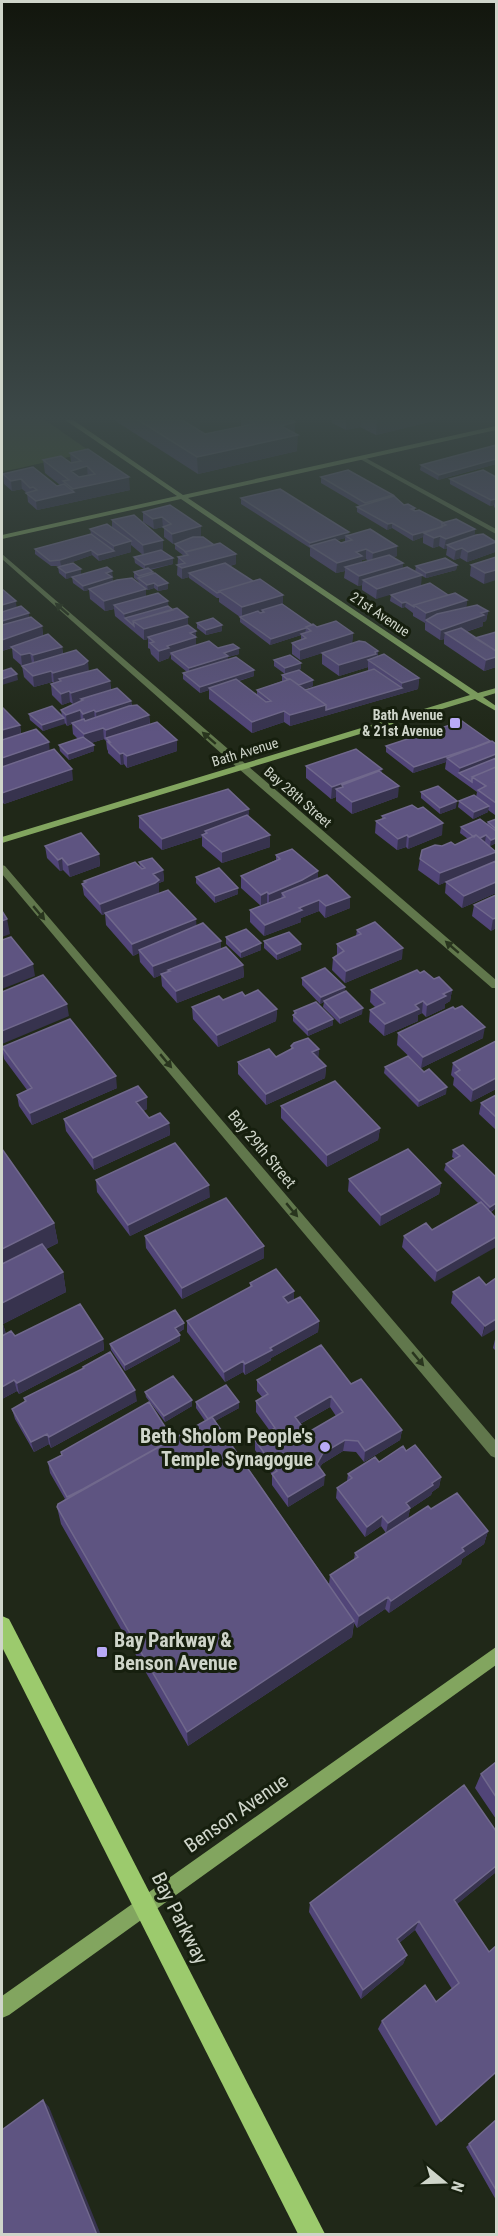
<svg xmlns="http://www.w3.org/2000/svg" width="498" height="2236" font-family="'Roboto Condensed',sans-serif">
	<style>
		.green { fill: #3d5424 }
		.lines { fill: none; stroke-linecap: round; stroke-linejoin: round }
		.street { fill: #61774c; fill-rule: evenodd }
		.secondary { fill: #82a55f; fill-rule: evenodd }
		.primary { fill: #9cca6d; fill-rule: evenodd }
		.wall { fill: #514578; fill-rule: evenodd }
		.shaded-wall { fill: #37334e }
		.building { fill: #5e5481; stroke: #70688c; stroke-width: 1.5; fill-rule: evenodd }
		.oneway { fill: #29351e }
		.poi-dot { fill: #b9abf7; stroke: #161f0e; stroke-width: 2 }
		.labels { text-anchor: middle; dominant-baseline: central; stroke-width: 6; stroke-linejoin: round; paint-order: stroke }
		.far-street-label { font-size: 14px; fill: #cfd5ca; stroke: #161f0e }
		.far-poi-label { font-size: 14px; font-weight: bold; fill: #cfd5ca; stroke: #161f0e; text-anchor: end }
		.street-label { font-size: 16px; fill: #cfd5ca; stroke: #161f0e }
		.near-poi-label { font-size: 20px; font-weight: bold; fill: #cfd5ca; stroke: #161f0e; text-anchor: end }
		.near-street-label { font-size: 20px; fill: #cfd5ca; stroke: #161f0e }
	</style>
	<rect width="100%" height="100%" fill="#202818"/>
	<path class="green" d="M2 420H45L91 452 2 472Z"/>
	<g class="lines">
		<path class="street" d="M362 456 496 529V534L360 459 359 458Z
			M2 554 496 980V988H492L239 769 2 559Z
			M2 865 5 866 496 1441V1458L491 1456 2 874Z"/>
		<path class="secondary" d="M65 420H73L183 495 496 426V430L188 498 478 693 496 688V693L483 697 496 706V711L475 699 2 843V837L470 695 181 499 2 539V535L177 496Z
			M496 1647V1665L9 2015 2 2018V1996Z"/>
		<path class="primary" d="M2 1616 9 1619 325 2234H298L2 1647Z"/>
	</g>
	<path class="wall" d="M114 420H200V429L197 430 205 434 241 427V420H292L295 433 297 451 198 474Z
		M332 420H437L376 435 360 427 346 430 332 423Z
		M496 445V464L438 480 420 470 421 465Z
		M70 453 130 490 37 510 28 502 27 493 22 489 12 491 4 484 3 474 57 486 60 485 45 473 43 460 71 463Z
		M321 477 392 497 404 505 415 508V511L444 523 475 529 474 536 495 552 467 562 460 558 454 560 446 555 447 549H444L439 546 433 548 423 543V537L413 541 392 528 387 530 357 512V507L360 506 321 483Z
		M496 477V509L494 507V505L490 506 450 484V479Z
		M241 498 348 535 397 546V556L393 557 403 563 402 568 415 572 416 566 457 565 456 570 426 578 422 576 376 599 362 590V585L358 586 344 578 345 571 336 573 310 556V548L241 504ZM345 538V541L341 543 337 540ZM366 559 368 561 361 563 362 560Z
		M143 512 201 526V536L198 537 236 564 230 566 312 625 317 627 353 633 352 643 378 651V657L419 678 418 689 290 726 284 722 252 733 209 699V690L200 693 183 679V673L187 672 171 659V655L169 656V658L159 662 151 654 150 649 148 648V639L144 640 115 616 114 609 105 611 90 599 89 590 84 591 73 583 72 577 66 579 59 573 58 567 81 569V575L113 577H112L113 582 139 583 138 581 134 578V572L144 569 135 563 134 557 143 555 131 545V552L99 561 92 555 61 566H51L35 554V549L91 534 90 529 112 528V520L163 540V550L162 551 173 564 150 570 168 589 158 591 154 588 148 590 146 589V596L168 606 188 625 196 631V645L218 648H239V654L228 657V659L254 670V676L239 681 257 695V690L282 681V675L313 686 304 689 305 690 368 671V667L339 676 322 664V653L300 660 292 654V643L301 640V635L270 645 240 622V617L219 602V598H217L189 578V577L182 579 177 575 178 557 184 556 175 549V544L181 542 173 544 164 537V528L163 527 154 529 143 522Z
		M496 557 484 584 470 576 471 565Z
		M2 589 16 608 42 626 43 636 62 647 63 654 89 671 110 681 111 690 131 701 132 706 149 715 150 724 177 740V751L127 768 124 764 121 765 108 753V751L107 749 106 741 104 739 91 743 94 751 69 760 60 751 59 745 78 739 73 734 72 724 67 726 65 723 43 731 30 720 29 714 62 716 61 710 79 702 73 704 70 702 62 705 52 695 51 684 54 683 52 682 34 687 24 677 22 666 13 658 12 648 2 651Z
		M391 595H448L467 600 466 607 488 611 486 621 483 622V626L466 632 475 638 496 632V667L484 671 444 644V639L440 640 425 630V623L413 616V613L405 607 402 608 390 601Z
		M197 623 222 631 206 635 197 628Z
		M274 660 301 669 285 674 274 666Z
		M2 707 20 725 21 734 50 751 73 780 4 804 2 801Z
		M490 741 496 744V814L495 815 488 810V812L473 819 458 807 459 801 476 797 477 792 445 769 446 762 413 773 386 752V746Z
		M306 766 382 773 398 797 352 814 336 801V797L331 799 306 778Z
		M421 792 456 808 440 814 421 798Z
		M139 816 249 817 270 847 222 863 202 846V837L162 850 139 828Z
		M382 816 442 835 408 849 406 847 397 850 375 833 376 821 382 819Z
		M496 819V843L490 846 495 861H496V893L462 908 445 893 446 882 439 885 418 870 420 859 442 846 455 845 468 839 460 833 461 827 487 824 488 822Z
		M45 846 99 854 100 866 70 877 63 870 60 871 47 858Z
		M276 855 350 897V908L325 918 319 911 301 918V922L264 936 250 922V910L261 906 241 888V876L276 860Z
		M139 862 163 870 164 881 159 883V892L157 894 197 926 221 949 243 965 244 977 177 1003 162 986 161 975 154 978 140 962 139 953 133 956 106 925 105 914 102 915 84 895 82 884 85 883 84 881 140 867Z
		M196 877 238 888V894L215 903 196 883Z
		M496 895V928L491 931 472 916 474 905Z
		M357 930 402 959 345 983 332 970 333 958 337 956V944L356 936Z
		M226 937 261 943V950L241 958 226 944Z
		M264 941 301 950 277 960 264 948Z
		M420 973 452 990 450 1001 445 1004V1008L426 1017 422 1013 418 1015V1021L384 1036 369 1022 370 1010 376 1008 370 1002 371 990Z
		M302 978 345 987 344 992 362 1014 340 1024 323 1007 324 1002 320 1004 302 985Z
		M245 996 277 1009 276 1021 218 1047 193 1019 192 1007Z
		M294 1011 333 1025 308 1036 293 1021V1015L294 1014Z
		M398 1033 483 1038 421 1068 397 1045Z
		M496 1041V1089L471 1102 453 1085 454 1078 451 1075 453 1063Z
		M291 1046 319 1049 318 1058 326 1066 325 1078 266 1105 238 1074V1062L276 1057 291 1050Z
		M2 1047 117 1088 32 1125 19 1106 17 1095 27 1090 4 1059Z
		M385 1067 446 1094 418 1107 384 1073Z
		M496 1095V1130L479 1114 481 1103Z
		M281 1106 380 1128 378 1140 327 1167 281 1118Z
		M147 1109 143 1111 149 1118 169 1123 170 1135 94 1170 66 1131 64 1119Z
		M463 1145 496 1208 491 1212 435 1282 402 1247 404 1236 432 1230 479 1204 444 1170 446 1164 455 1159 452 1157 453 1150Z
		M2 1149 54 1223 58 1243 46 1249 63 1272 66 1292 3 1324 6 1334 15 1336 103 1339 104 1350 19 1394 17 1391 2 1399Z
		M349 1179 441 1183 439 1194 380 1226 348 1191Z
		M96 1180 210 1197 130 1236 97 1192Z
		M145 1236 264 1246V1258L182 1299 146 1248Z
		M496 1278 482 1337 451 1303 453 1292 486 1285Z
		M250 1283 294 1300 319 1321 318 1332 271 1358V1360L245 1375 243 1372 225 1382 187 1332V1321L250 1288Z
		M184 1323V1329L178 1333 180 1335V1341L125 1371 111 1350 110 1344Z
		M496 1335V1351L493 1348Z
		M83 1367 137 1401 51 1448 49 1444 34 1452 15 1419 12 1409 25 1402 24 1398 83 1369Z
		M257 1380 351 1384 402 1430 400 1440 364 1462 356 1452 343 1451 322 1464 320 1467 324 1485 288 1507 272 1485V1475L255 1450V1440L270 1431 256 1412V1401L262 1397 257 1391ZM330 1407 336 1416 307 1433 300 1424Z
		M145 1392 192 1400V1406L165 1422 146 1397Z
		M196 1402H239V1408L215 1421 329 1584 330 1575 354 1559 355 1553 386 1533 381 1526 365 1537 336 1498 337 1488 347 1481 348 1474 406 1451 441 1477 439 1487 432 1492 431 1495 410 1509 408 1518 431 1509 488 1531 484 1544 462 1559 461 1564 389 1613 385 1609 357 1628 354 1623 352 1637 188 1746 61 1524 57 1507 65 1499 50 1473 48 1462 62 1455 61 1452 173 1439 205 1421 196 1408Z
		M496 1762V1819L475 1788 481 1774Z
		M496 1872 457 1904 496 2073 436 2126 378 2029 382 2021 436 2002 452 1989 415 1930 399 1943 407 1955 403 1964 361 1999 309 1912 310 1903Z
		M496 2120V2200L466 2147Z"/>
	<path class="shaded-wall" d="M178 420H200V429L179 434Z
		M346 420H361L360 427 346 430Z
		M377 420H437L376 435Z
		M295 422V435H298L297 451 198 474 197 457 281 426Z
		M496 459V464L438 480 439 475Z
		M87 466 88 479 72 484 71 471Z
		M129 477 130 490 37 510 36 501 74 492 73 489Z
		M21 479 22 489 12 491 11 481Z
		M393 495 392 501 364 508 365 503Z
		M496 499V503L495 502 494 505 490 506 491 500Z
		M162 517 163 527 154 529 153 519Z
		M392 523V528L387 530 388 524Z
		M201 526V536L173 544 172 534Z
		M442 527 424 533 423 537 413 541V535Z
		M475 529 474 539 447 545V549H444L446 539Z
		M349 532 348 537 346 536 345 538 313 547 310 546V543Z
		M440 536 439 546 433 548 434 538Z
		M163 540V550L144 555 143 545Z
		M131 541V552L99 561 98 555 114 551V546Z
		M496 542 495 552 467 562 468 552Z
		M397 546V556L372 563 373 553Z
		M462 548 460 558 454 560 456 550Z
		M366 549V559L362 560 361 566 345 567V571L336 573 337 563 356 552Z
		M91 550 92 555 61 566 60 560Z
		M236 554V564L193 576 189 573V577L182 579V568Z
		M173 558V564L145 570V565Z
		M403 563 402 573 363 580 362 585 358 586 359 576Z
		M457 565 456 570 426 578V573Z
		M81 569V575L66 579V573Z
		M496 570V580L484 584 485 573Z
		M112 571 113 577 107 578 106 573Z
		M422 575 421 586 376 599 377 589Z
		M112 577 113 583 84 591 83 586Z
		M154 583V588L148 590 147 585Z
		M168 583V589L158 591V586Z
		M146 589V599L114 605V609L105 611 104 601Z
		M283 595V606L262 610V612L242 618V607Z
		M467 600 466 611 426 620 425 624 426 613Z
		M16 601 17 612 2 616V605Z
		M168 601 169 612 125 618 124 614Z
		M406 602 405 607 402 608V603Z
		M488 611 486 621 483 622V626L450 637 445 633 444 639 440 640 441 630Z
		M29 613 30 624 2 632V621Z
		M188 617V627L148 637V639L144 640V629Z
		M222 625V631L206 635V630Z
		M42 626 43 637 2 651V640Z
		M306 628 305 634H301V635L270 645 271 639Z
		M196 631V648L171 653 169 658 159 662V651L190 633Z
		M353 633 352 644 300 660V650Z
		M62 647 63 657 35 666 33 655Z
		M239 648V654L228 657V662L189 674V668L224 653Z
		M378 651 377 662 368 660V667L339 676V665Z
		M30 653 32 663 22 666 21 655Z
		M496 657V667L484 671 486 660Z
		M88 661 89 672 59 679V683L54 684 53 673Z
		M301 663V669L285 674V668Z
		M254 670V676L211 689 209 688V690L200 693V687Z
		M51 671 52 682 34 687 33 676Z
		M17 674 18 680 2 685V679Z
		M419 678 418 689 290 726V715L326 705 402 688V683Z
		M313 680V686L296 692V686Z
		M110 681 111 692 81 699V702L73 704 71 693Z
		M69 691 70 702 62 705 61 694Z
		M131 701 132 712 97 723 96 712Z
		M80 710 81 721 72 723V724L67 726 66 715Z
		M94 710 95 721 84 725 83 714Z
		M284 711V722L252 733V722Z
		M149 715 150 726 106 739V730Z
		M64 718 65 724 43 731 42 725Z
		M20 725 21 736 2 742V730Z
		M103 728 104 739 85 745 84 734Z
		M177 740V751L127 768V756Z
		M49 742 50 754 2 770V758Z
		M94 745V751L69 760 68 754Z
		M476 747 447 758 446 762 413 773 414 767Z
		M123 753 124 764 121 765 120 754Z
		M496 754V764L459 773 458 779 460 768Z
		M72 769 73 780 4 804 2 793Z
		M382 769 381 780 343 787 342 785 341 794 336 789V797L331 799 332 787Z
		M399 786 398 797 352 814V802Z
		M457 801 456 808 440 814V808Z
		M489 806 488 812 473 819 474 812Z
		M249 809V821L207 833 205 831V836L202 835V837L162 850V839Z
		M443 823 442 835 408 849 409 837Z
		M270 835V847L222 863V852Z
		M407 835 406 847 397 850 398 839Z
		M486 835 485 842 477 839Z
		M496 838V843L490 846 491 840Z
		M496 852 495 863 439 885 440 873Z
		M99 854 100 866 70 877 68 865Z
		M62 858 63 870 60 871 58 860Z
		M163 870 164 881 159 883V892L156 895 102 915 100 904 153 874Z
		M318 871V882L285 897 282 893 281 900 269 906V894Z
		M496 882V893L462 908 464 896Z
		M238 888V894L215 903V896Z
		M267 892V904L261 906V895Z
		M350 897V908L325 918 326 906Z
		M319 900V911L301 918V922L264 936 265 925 299 908Z
		M496 918V928L491 931 493 919Z
		M7 919 10 934 2 937V921Z
		M196 919 197 931 139 950V953L133 956 132 944Z
		M221 941V952L168 970 169 972 154 978 153 966Z
		M261 943V950L241 958V952Z
		M301 944V950L277 960V954Z
		M403 948 402 959 345 983 346 971Z
		M33 964 35 976 2 989V977Z
		M243 965 244 977 177 1003 176 991Z
		M345 987 344 993 320 1004 321 997Z
		M452 990 450 1001 445 1004V1008L426 1017 427 1005 443 994Z
		M423 1001 422 1013 418 1015V1021L384 1036 385 1024 415 1005Z
		M67 1004 69 1016 2 1044V1031Z
		M363 1008 362 1014 340 1024V1018Z
		M277 1009 276 1021 218 1047 217 1035Z
		M333 1019V1025L308 1036V1030Z
		M485 1027 483 1038 421 1068 423 1057Z
		M319 1049 318 1060 312 1052Z
		M326 1066 325 1078 266 1105V1094Z
		M116 1076 117 1088 32 1125 30 1113Z
		M496 1078V1089L471 1102 473 1090Z
		M447 1087 446 1094 418 1107 419 1101Z
		M147 1097V1109L137 1114 136 1102Z
		M169 1123 170 1135 94 1170 93 1158Z
		M380 1128 378 1140 327 1167V1155Z
		M441 1183 439 1194 380 1226 381 1215Z
		M209 1185 210 1197 130 1236 128 1225Z
		M496 1203V1208L488 1213 490 1207Z
		M54 1223 58 1243 2 1271V1249Z
		M496 1237V1247L435 1282 437 1271Z
		M264 1246V1258L182 1299V1288Z
		M63 1272 66 1292 3 1324 6 1334 2 1337V1303Z
		M294 1291V1302L283 1308V1297Z
		M496 1319V1329L482 1337 485 1326Z
		M319 1321 318 1332 271 1358V1360L245 1375V1364L270 1348Z
		M184 1323V1329L175 1334V1328Z
		M180 1335V1341L125 1371V1365Z
		M103 1339 104 1350 19 1394 17 1383Z
		M243 1361V1372L225 1382 224 1372Z
		M14 1380 17 1391 2 1399V1387Z
		M135 1390 137 1401 51 1448 49 1437Z
		M331 1396 330 1407 294 1427 295 1417Z
		M192 1400V1406L165 1422 164 1416Z
		M239 1402V1408L208 1425V1419Z
		M402 1430 400 1440 364 1462 365 1451Z
		M47 1434 49 1444 34 1452 31 1442Z
		M345 1440 343 1451 322 1464 316 1474 317 1464 323 1453Z
		M325 1475 324 1485 288 1507V1497Z
		M441 1477 439 1487 432 1492 431 1495 410 1509 408 1518 386 1533 388 1523 406 1503Z
		M382 1516 381 1526 365 1537 367 1527Z
		M488 1531 484 1544 462 1559 461 1564 389 1613 391 1601 462 1548Z
		M388 1597 385 1609 357 1628 359 1616Z
		M354 1621 352 1637 188 1746 187 1732Z
		M496 1866V1872L450 1910 454 1900Z
		M419 1921 415 1930 393 1948 397 1939Z
		M407 1955 403 1964 361 1999 363 1990Z
		M496 2072V2073L436 2126 441 2121Z
		M43 2100 49 2107 101 2235H97Z"/>
	<path class="building" d="M138 420H182L205 434 254 424 248 420H292L295 422 281 426 298 435 197 457Z
		M496 445V459L439 475 421 465Z
		M88 449 129 477 73 489 63 481 69 480 43 460 61 456 71 463 81 461 70 453ZM87 466 95 474 79 477 71 471Z
		M33 467 57 486 64 484 74 492 36 501 26 493 37 490 33 487 30 488 21 479 11 481 3 474Z
		M348 470 393 495 365 503 321 477Z
		M483 470 496 477V499L491 500 450 479Z
		M280 489 349 532 310 543 241 498Z
		M394 496 404 505 408 504 415 508 411 509 415 511 419 510 444 523H442V527L413 535 392 523 388 524 357 507Z
		M170 505 201 526 172 534 163 527 171 524 162 517 153 519 143 512Z
		M134 515 163 540 143 545 112 520Z
		M456 519 475 529 446 539 440 536 434 538 424 533 446 525 442 523Z
		M107 524 131 541 114 546 90 529Z
		M370 529 397 546 373 553 366 549 356 552 362 556 337 563 310 546 335 539 341 543 352 540 346 536Z
		M91 534 114 551 98 555 91 550 60 560 50 561 35 549Z
		M483 534 496 542 468 552 462 548 456 550 447 545 476 535Z
		M193 537H203L214 545 186 552 175 544Z
		M220 543 236 554 182 568 177 565 185 563 178 557 188 555 185 552Z
		M161 550 173 558 145 565 134 557Z
		M389 555 403 563 359 576 345 567Z
		M496 557V570L485 573 471 565Z
		M445 558 457 565 426 573 416 566Z
		M73 563 81 569 66 573 58 567Z
		M225 563 253 581 219 591 220 592 217 593 189 573Z
		M107 567 112 571 106 573 112 577 83 586 72 577Z
		M407 567 422 575 377 589 363 580Z
		M148 568 153 572 139 576 134 572Z
		M155 573 168 583 158 586 154 583 147 585 138 578Z
		M132 578 146 589 104 601 89 589 117 580Z
		M260 579 283 595 242 607 219 591Z
		M430 583 448 595 414 605V607L406 602 402 603 391 595Z
		M2 589 16 601 2 605Z
		M158 593 168 601 124 614 114 605Z
		M455 593 467 600 426 613 414 605Z
		M282 604 312 625 306 627V628L271 639 240 617 258 611 260 613 264 612 262 610Z
		M477 605 488 611 481 613 484 615 441 630 426 620 437 614Z
		M21 606 29 613 2 621V612Z
		M168 606 173 610 133 621 134 626 125 618Z
		M177 608 188 617 144 629 133 621Z
		M31 617 42 626 2 640V625Z
		M213 618 222 625 206 630 197 623Z
		M336 621 353 633 300 650 292 643 306 638 301 634 311 631 306 627 313 624 317 627Z
		M188 625 196 631 190 633 196 637 167 646 169 648 159 651 150 643 154 642 148 637Z
		M461 628 496 651V657L486 660 445 633Z
		M496 632V651L475 638Z
		M48 634 62 647 33 655 30 653 21 655 11 647Z
		M209 641 218 648 233 644 239 648 224 653 228 656 189 668 171 653Z
		M359 641 365 642 378 651 375 652 376 654 339 665 322 653Z
		M76 650 88 661 84 664 53 673 51 671 33 676 22 666Z
		M384 654 419 678 402 683 368 660Z
		M290 655 301 663 285 668 274 660Z
		M236 657 254 670 200 687 183 673Z
		M11 668 17 674 2 679V671Z
		M97 669 110 681 71 693 69 691 61 694 51 684 61 681 59 679Z
		M374 669 402 688 326 710V705L305 690Z
		M299 670 313 680 299 685 290 679H287L282 675Z
		M236 679 266 702 271 701 257 690 290 679 326 705 290 715 284 711 252 722 209 688Z
		M117 688 131 701 96 712 94 710 83 714 80 710 66 715 61 710 83 700 81 699Z
		M137 705 149 715 106 730 103 728 84 734 72 723 84 719 85 721 129 706Z
		M52 706 64 718 42 725 29 714Z
		M2 707 20 725 2 730Z
		M462 721 490 741 475 747 414 767 386 746Z
		M157 722 177 740 127 756 123 753 120 754 108 742H110L106 738Z
		M36 729 49 742 2 758V740Z
		M83 737 94 745 68 754 59 745Z
		M492 741 496 744V754L460 768 447 758Z
		M54 749 72 769 2 793V767Z
		M356 749 382 769 332 787 306 766Z
		M496 758V767L472 777V782L459 773Z
		M496 767V782L495 783 496 782V803L478 790 486 786 472 777Z
		M379 771 399 786 352 802 336 789 343 787 342 785Z
		M438 786 457 801 440 808 421 792Z
		M228 789 249 809 162 839 139 816Z
		M474 795 489 806 474 812 459 801Z
		M412 805 418 809 423 807 443 823 409 837 407 835 398 839 376 821 385 818 382 816Z
		M247 815 270 835 222 852 202 835 207 833 205 831Z
		M480 819 496 831V838L491 840 486 835 480 838 476 835 474 837 461 827Z
		M496 819V829L488 822Z
		M81 833 99 854 68 865 62 858 58 860 45 846Z
		M476 835 496 852 440 873 420 859 422 850 435 845 442 846 451 842 455 845Z
		M292 849 318 871 302 880 269 894 267 892 261 895 241 876 280 859 276 855Z
		M152 858 163 870 153 874 159 880 155 883 100 904 82 884 86 882 84 881 135 862 142 869 145 868 139 862Z
		M496 861V882L464 896 446 882Z
		M219 868 238 888 215 896 196 877Z
		M327 875 350 897 326 906 319 900 299 908 302 910 265 925 250 910 285 897 282 893Z
		M168 890 196 919 132 944 105 913Z
		M496 895V918L493 919 474 905Z
		M2 911 7 919 2 921Z
		M375 922 403 948 346 971 333 958 344 951 337 944 361 934 357 930Z
		M203 923 221 941 153 966 139 950Z
		M246 929 261 943 241 952 226 937Z
		M289 932 301 944 277 954 264 941Z
		M11 937 33 964 2 977V940Z
		M226 947 243 965 176 991 161 974 170 971 168 970Z
		M325 968 345 987 321 997 302 978Z
		M417 970 420 973 424 971 434 979 439 977 452 990 443 994 446 996 427 1005 423 1001 415 1005 419 1009 385 1024 370 1010 385 1003 371 990Z
		M43 975 67 1004 2 1031V992Z
		M258 990 277 1009 217 1035 192 1007 219 996 223 1000 242 992 245 996Z
		M346 991 363 1008 340 1018 324 1001Z
		M316 1002 333 1019 308 1030 293 1015 296 1013 294 1011Z
		M462 1006 485 1027 423 1057 398 1033 453 1007 455 1009Z
		M70 1019 116 1076 30 1113 17 1095 32 1088 2 1047Z
		M308 1038 319 1049 312 1052 326 1066 266 1094 238 1062 269 1049 276 1057 293 1048 291 1046 294 1043Z
		M496 1041V1078L473 1090 455 1073 460 1070 453 1063Z
		M408 1056 424 1072 429 1069 447 1087 419 1101 385 1067Z
		M335 1081 380 1128 327 1155 281 1106Z
		M138 1086 147 1097 136 1102 149 1118 160 1113 169 1123 93 1158 64 1119Z
		M496 1095V1117L481 1103Z
		M175 1143 209 1185 128 1225 96 1180Z
		M463 1145 496 1177V1203L490 1207 446 1164 460 1156 453 1150Z
		M2 1149 54 1223 2 1249Z
		M408 1149 441 1183 381 1215 349 1179Z
		M226 1198 264 1246 182 1288 145 1236Z
		M481 1202 496 1218V1237L437 1271 404 1236 426 1223 432 1230Z
		M42 1244 63 1272 2 1303V1264Z
		M276 1269 294 1291 283 1297 288 1303 300 1297 319 1321 270 1348 272 1350 245 1364 243 1361 224 1372 187 1321 252 1286 250 1283Z
		M479 1277 486 1285 496 1278V1319L485 1326 453 1292Z
		M80 1304 103 1339 17 1383 14 1380 2 1387V1336L11 1331 15 1336Z
		M175 1310 184 1323 175 1328 180 1335 125 1365 110 1344Z
		M321 1345 351 1384 361 1379 402 1430 365 1451 358 1441 345 1440 323 1453 317 1464 325 1475 288 1497 272 1474 277 1471 255 1440 275 1428 256 1401 268 1394 257 1380ZM331 1396 343 1412 307 1433 295 1417Z
		M110 1352 135 1390 49 1437 47 1434 31 1442 12 1409 26 1401 24 1398 84 1368 83 1367Z
		M173 1376 192 1400 164 1416 145 1392Z
		M226 1385 239 1402 208 1419 196 1402Z
		M149 1402 173 1439 83 1489 67 1497 48 1462 62 1455 61 1452Z
		M212 1417 354 1621 187 1732 57 1507 58 1504Z
		M415 1445 441 1477 432 1483 433 1485 406 1503 410 1508 388 1523 382 1516 367 1527 337 1488 352 1478 348 1474 375 1457 379 1462 403 1446 406 1451Z
		M457 1493 488 1531 462 1548 464 1551 391 1601 388 1597 359 1616 330 1575 358 1557 355 1553 428 1506 431 1509Z
		M496 1762V1797L481 1774Z
		M464 1785 496 1831V1866L454 1900 489 1952 496 1946V2072L441 2121 382 2021 425 1985 436 2002 459 1983 419 1921 397 1939 407 1955 363 1990 310 1903Z
		M43 2100 97 2235H2V2130Z
		M496 2120V2190L469 2144Z"/>
	<defs><path id="oneway-solid" d="M-6-.8H1V-3.2L6.5 0L1 3.2V.8H-6Z" transform="scale(1.5)"/></defs>
	<g class="oneway">
		<use href="#oneway-solid" transform="translate(62 609) rotate(-139)"/>
		<use href="#oneway-solid" transform="translate(209 738) rotate(-139)"/>
		<use href="#oneway-solid" transform="translate(39 913) rotate(50)"/>
		<use href="#oneway-solid" transform="translate(452 947) rotate(-139)"/>
		<use href="#oneway-solid" transform="translate(166 1061) rotate(50)"/>
		<use href="#oneway-solid" transform="translate(292 1210) rotate(50)"/>
		<use href="#oneway-solid" transform="translate(418 1359) rotate(50)"/>
	</g>
	<linearGradient id="sky" x2="0" y2="1"><stop stop-color="#12160d"/><stop offset="0.57" stop-color="#3c4848"/><stop offset="1" stop-color="#3c4848" stop-opacity="0"/></linearGradient>
	<rect width="498" height="733" fill="url(#sky)"/>
	<g class="poi-dot">
		<rect x="449" y="717" width="12" height="12" rx="3"/>
		<circle cx="325" cy="1447" r="6"/>
		<rect x="96" y="1646" width="12" height="12" rx="3"/>
	</g>
	<g class="labels">
		<g class="far-street-label">
			<text transform="translate(380 614) rotate(34)">21st Avenue</text>
			<text transform="translate(245 752) rotate(-17)">Bath Avenue</text>
			<text transform="translate(298 797) rotate(41)">Bay 28th Street</text>
		</g>
		<g class="far-poi-label">
			<text x="443" y="715">Bath Avenue<tspan x="443" dy="16">&amp; 21st Avenue</tspan></text>
		</g>
		<g class="street-label">
			<text transform="translate(262 1149) rotate(50)">Bay 29th Street</text>
		</g>
		<g class="near-poi-label">
			<text x="313" y="1436">Beth Sholom People's<tspan x="313" dy="23">Temple Synagogue</tspan></text>
			<text x="114" y="1640" text-anchor="start">Bay Parkway &amp;<tspan x="114" dy="23">Benson Avenue</tspan></text>
		</g>
		<g class="near-street-label">
			<text transform="translate(236 1813) rotate(-35)">Benson Avenue</text>
			<text transform="translate(180 1918) rotate(63)">Bay Parkway</text>
		</g>
	</g>
	<rect width="498" height="2236" fill="none" stroke="#cfd5ca" stroke-width="6"/>
	<g transform="translate(444 2182) rotate(109)" stroke="#161f0e" stroke-width="4.5" paint-order="stroke">
	<path d="M0-4.5L10 22L0 15L-10 22Z" fill="#cfd5ca"/>
	<text y="-9" font-size="16" font-weight="bold" text-anchor="middle" fill="#cfd5ca">N</text>
	</g>
</svg>
